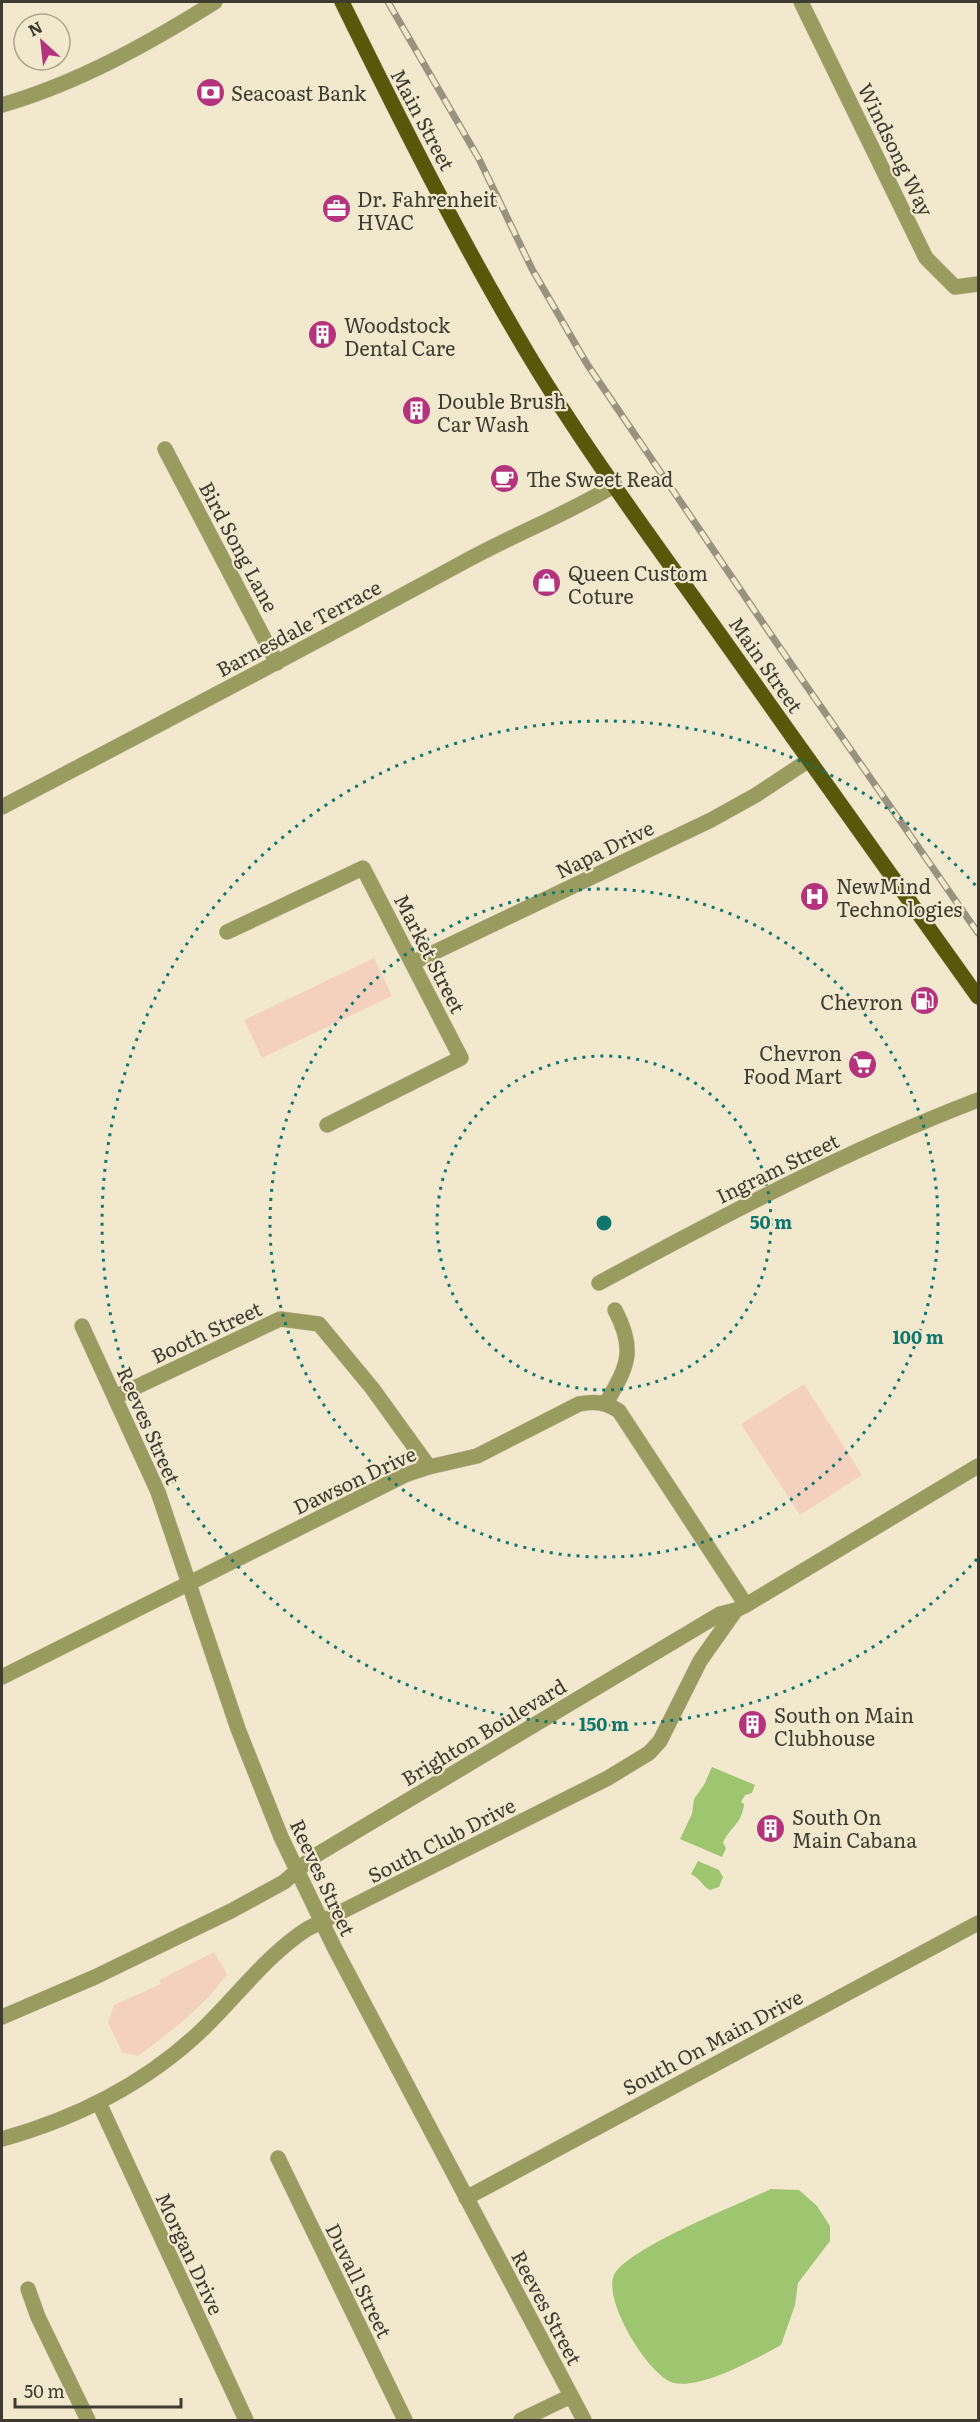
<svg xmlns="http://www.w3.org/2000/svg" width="980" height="2422" font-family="Literata,serif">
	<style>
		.green { fill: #f4d1be }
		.water { fill: #9ec570 }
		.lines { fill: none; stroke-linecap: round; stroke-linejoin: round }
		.minor-casing { stroke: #cec5ae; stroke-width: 16 }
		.major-casing { stroke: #cec5ae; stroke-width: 16 }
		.minor { stroke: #9a9b5f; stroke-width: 15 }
		.major { stroke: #58570a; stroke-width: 15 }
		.rail-casing { stroke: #99927f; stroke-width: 7 }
		.rail { stroke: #f2e8cd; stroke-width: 4.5; stroke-dasharray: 14; stroke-linecap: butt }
		.ring { fill: none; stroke: #0f766e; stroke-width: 3; stroke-dasharray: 3 6 }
		.labels { text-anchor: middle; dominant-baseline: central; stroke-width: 4.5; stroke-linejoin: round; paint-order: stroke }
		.poi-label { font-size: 20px; fill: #3f3b31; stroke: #f2e8cd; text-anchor: start }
		.street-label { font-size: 20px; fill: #3f3b31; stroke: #f2e8cd }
		.centre { fill: #0f766e; stroke: #f2e8cd; stroke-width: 3 }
		.ring-label { font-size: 18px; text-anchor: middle; font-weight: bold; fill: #0f766e; stroke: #f2e8cd; stroke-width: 4.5; stroke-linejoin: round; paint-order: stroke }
	</style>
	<rect width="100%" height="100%" fill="#f2e8cd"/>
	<path class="green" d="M374 958 392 996 262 1058 244 1020Z
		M804 1384 862 1475 800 1515 741 1424Z
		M214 1952 227 1974C204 2007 170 2032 138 2056L122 2052 108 2022 114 2005 161 1984 159 1980Z"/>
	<path class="water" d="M712 1767 755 1785 752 1793 745 1795 741 1802 744 1804C742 1824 729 1828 723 1843L726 1848 722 1857 680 1839 692 1814 694 1799 704 1785Z
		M698 1861 719 1870 723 1877 719 1887 710 1890C702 1886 700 1878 691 1874Z
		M771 2189 799 2190 817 2206 830 2226V2241L798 2283 795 2305 781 2345C757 2358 702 2389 674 2383 649 2377 600 2297 615 2273 633 2246 737 2205 771 2189Z"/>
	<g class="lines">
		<defs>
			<path id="minor" d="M801 2 926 258 955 287 978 284
				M2 105C78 83 148 44 215 2
				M165 449 277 663
				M2 807C155 727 309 646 462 563 512 535 566 515 615 485
				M227 932 363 868 461 1058 327 1125
				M412 963 711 820 756 795 809 760
				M599 1283C723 1216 847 1150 978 1100
				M82 1326 158 1492 238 1729 281 1837 334 1947 584 2420
				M115 1397 280 1319 319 1324 372 1388 429 1467
				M606 1403C628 1366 636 1350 615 1310
				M2 1677 405 1475 429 1467 477 1456 579 1404C596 1401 605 1402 619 1411L746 1605
				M2 2017 95 1977 231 1911 284 1882 313 1857 720 1614 736 1610 746 1605 978 1466
				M99 2103 246 2420
				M2 2139C77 2118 148 2082 204 2028 238 1995 267 1955 307 1929L608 1778 649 1753 660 1741 700 1661 736 1610
				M278 2158 405 2420
				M466 2198 978 1923
				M28 2289 38 2317 88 2420
				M521 2420 571 2396"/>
			<path id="major" d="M342 2C400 120 460 240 528 354 585 449 652 539 716 629 803 752 891 875 978 997"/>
		</defs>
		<use href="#minor" class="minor-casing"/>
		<use href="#major" class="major-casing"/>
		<use href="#minor" class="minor"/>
		<use href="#major" class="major"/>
		<defs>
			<path id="rail" d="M388 2 479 159 532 269 587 364 778 645 978 933"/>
		</defs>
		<use href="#rail" class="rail-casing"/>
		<use href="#rail" class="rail"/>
	</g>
	<g class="ring">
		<circle cx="604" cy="1223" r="167"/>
		<circle cx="604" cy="1223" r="334"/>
		<path d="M977 1559A502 502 0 1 1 977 887"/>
	</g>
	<defs>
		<symbol id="bank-disc" viewBox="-11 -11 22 22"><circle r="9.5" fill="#b5337c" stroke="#f2e8cd"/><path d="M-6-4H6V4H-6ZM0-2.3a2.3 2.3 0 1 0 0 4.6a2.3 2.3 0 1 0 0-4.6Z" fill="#fff"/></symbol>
		<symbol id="office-disc" viewBox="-11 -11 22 22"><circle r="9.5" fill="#b5337c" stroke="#f2e8cd"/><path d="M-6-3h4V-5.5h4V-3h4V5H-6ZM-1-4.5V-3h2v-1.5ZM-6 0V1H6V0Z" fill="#fff"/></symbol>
		<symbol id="building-disc" viewBox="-11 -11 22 22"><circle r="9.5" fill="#b5337c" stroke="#f2e8cd"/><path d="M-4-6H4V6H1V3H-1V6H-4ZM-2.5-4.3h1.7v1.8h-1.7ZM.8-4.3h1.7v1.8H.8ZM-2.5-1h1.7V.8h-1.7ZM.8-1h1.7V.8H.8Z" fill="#fff"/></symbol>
		<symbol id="cafe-disc" viewBox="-11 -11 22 22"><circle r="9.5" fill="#b5337c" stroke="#f2e8cd"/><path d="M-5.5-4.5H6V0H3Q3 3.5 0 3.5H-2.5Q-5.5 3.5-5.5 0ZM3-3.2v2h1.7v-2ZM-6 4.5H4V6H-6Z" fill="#fff"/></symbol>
		<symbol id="shop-disc" viewBox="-11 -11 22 22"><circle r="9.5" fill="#b5337c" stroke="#f2e8cd"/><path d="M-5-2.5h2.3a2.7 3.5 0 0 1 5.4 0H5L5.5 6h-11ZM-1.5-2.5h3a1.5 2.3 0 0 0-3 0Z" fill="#fff"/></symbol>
		<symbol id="hospital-disc" viewBox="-11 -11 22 22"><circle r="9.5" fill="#b5337c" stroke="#f2e8cd"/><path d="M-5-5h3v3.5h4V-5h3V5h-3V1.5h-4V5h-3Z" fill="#fff"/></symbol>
		<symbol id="fuel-disc" viewBox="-11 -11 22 22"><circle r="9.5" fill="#b5337c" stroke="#f2e8cd"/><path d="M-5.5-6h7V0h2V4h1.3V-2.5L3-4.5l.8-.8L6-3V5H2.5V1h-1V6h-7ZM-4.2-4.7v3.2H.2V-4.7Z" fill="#fff"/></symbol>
		<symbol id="supermarket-disc" viewBox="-11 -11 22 22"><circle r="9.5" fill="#b5337c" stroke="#f2e8cd"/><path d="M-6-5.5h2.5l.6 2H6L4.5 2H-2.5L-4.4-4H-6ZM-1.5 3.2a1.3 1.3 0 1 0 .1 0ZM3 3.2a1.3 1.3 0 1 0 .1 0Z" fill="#fff"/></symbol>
	</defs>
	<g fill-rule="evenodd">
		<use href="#bank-disc" x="194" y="76" width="33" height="33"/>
		<use href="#office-disc" x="320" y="192" width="33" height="33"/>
		<use href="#building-disc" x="306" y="318" width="33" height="33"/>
		<use href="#building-disc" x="400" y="394" width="33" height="33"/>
		<use href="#cafe-disc" x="488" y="462" width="33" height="33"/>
		<use href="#shop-disc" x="530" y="566" width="33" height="33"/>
		<use href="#hospital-disc" x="798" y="880" width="33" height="33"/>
		<use href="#fuel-disc" x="908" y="984" width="33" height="33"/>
		<use href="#supermarket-disc" x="846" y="1048" width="33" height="33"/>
		<use href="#building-disc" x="736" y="1708" width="33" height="33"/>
		<use href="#building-disc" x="754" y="1812" width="33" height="33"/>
	</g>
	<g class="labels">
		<g class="poi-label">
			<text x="231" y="92">Seacoast Bank</text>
			<text x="357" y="198">Dr. Fahrenheit<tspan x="357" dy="23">HVAC</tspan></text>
			<text x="344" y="324">Woodstock<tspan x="344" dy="23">Dental Care</tspan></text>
			<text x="437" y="400">Double Brush<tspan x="437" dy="23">Car Wash</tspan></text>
			<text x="526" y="478">The Sweet Read</text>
			<text x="568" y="572">Queen Custom<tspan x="568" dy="23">Coture</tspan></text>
			<text x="836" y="885">NewMind<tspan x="836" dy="23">Technologies</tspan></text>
			<text x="903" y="1001" text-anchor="end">Chevron</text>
			<text x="842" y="1052" text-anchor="end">Chevron<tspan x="842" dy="23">Food Mart</tspan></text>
			<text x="774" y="1714">South on Main<tspan x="774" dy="23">Clubhouse</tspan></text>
			<text x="792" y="1816">South On<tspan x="792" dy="23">Main Cabana</tspan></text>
		</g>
		<g class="street-label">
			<text transform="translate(424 119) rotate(62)">Main Street</text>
			<text transform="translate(897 149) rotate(64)">Windsong Way</text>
			<text transform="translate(240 546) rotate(62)">Bird Song Lane</text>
			<text transform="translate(298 627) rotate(-28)">Barnesdale Terrace</text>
			<text transform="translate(767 664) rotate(55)">Main Street</text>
			<text transform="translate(604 848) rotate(-26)">Napa Drive</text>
			<text transform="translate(431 953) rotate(63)">Market Street</text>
			<text transform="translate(777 1167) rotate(-26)">Ingram Street</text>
			<text transform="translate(206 1331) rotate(-25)">Booth Street</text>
			<text transform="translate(150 1425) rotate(66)">Reeves Street</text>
			<text transform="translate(354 1479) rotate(-25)">Dawson Drive</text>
			<text transform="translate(483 1731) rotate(-31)">Brighton Boulevard</text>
			<text transform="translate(441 1839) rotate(-27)">South Club Drive</text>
			<text transform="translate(324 1877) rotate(65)">Reeves Street</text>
			<text transform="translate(712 2041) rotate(-28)">South On Main Drive</text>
			<text transform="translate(191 2253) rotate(65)">Morgan Drive</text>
			<text transform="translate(360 2280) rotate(64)">Duvall Street</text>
			<text transform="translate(548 2307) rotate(62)">Reeves Street</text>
		</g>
	</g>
	<circle cx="604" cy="1223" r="9" class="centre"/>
	<g class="ring-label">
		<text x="771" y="1229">50 m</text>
		<text x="918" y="1344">100 m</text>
		<text x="604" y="1731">150 m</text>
	</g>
	<rect width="980" height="2422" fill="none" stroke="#3f3b31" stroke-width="6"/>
	<g transform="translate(42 42) rotate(333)"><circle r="28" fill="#f2e8cd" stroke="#aaa38f" stroke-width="1.5"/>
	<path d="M0-4.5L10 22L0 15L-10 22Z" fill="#b5337c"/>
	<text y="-9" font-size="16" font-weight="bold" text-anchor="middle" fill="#3f3b31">N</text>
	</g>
	<path d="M15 2398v9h166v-9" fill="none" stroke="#3f3b31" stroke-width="3"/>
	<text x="24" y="2398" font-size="18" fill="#3f3b31" stroke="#f2e8cd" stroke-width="4.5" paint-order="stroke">50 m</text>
</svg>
